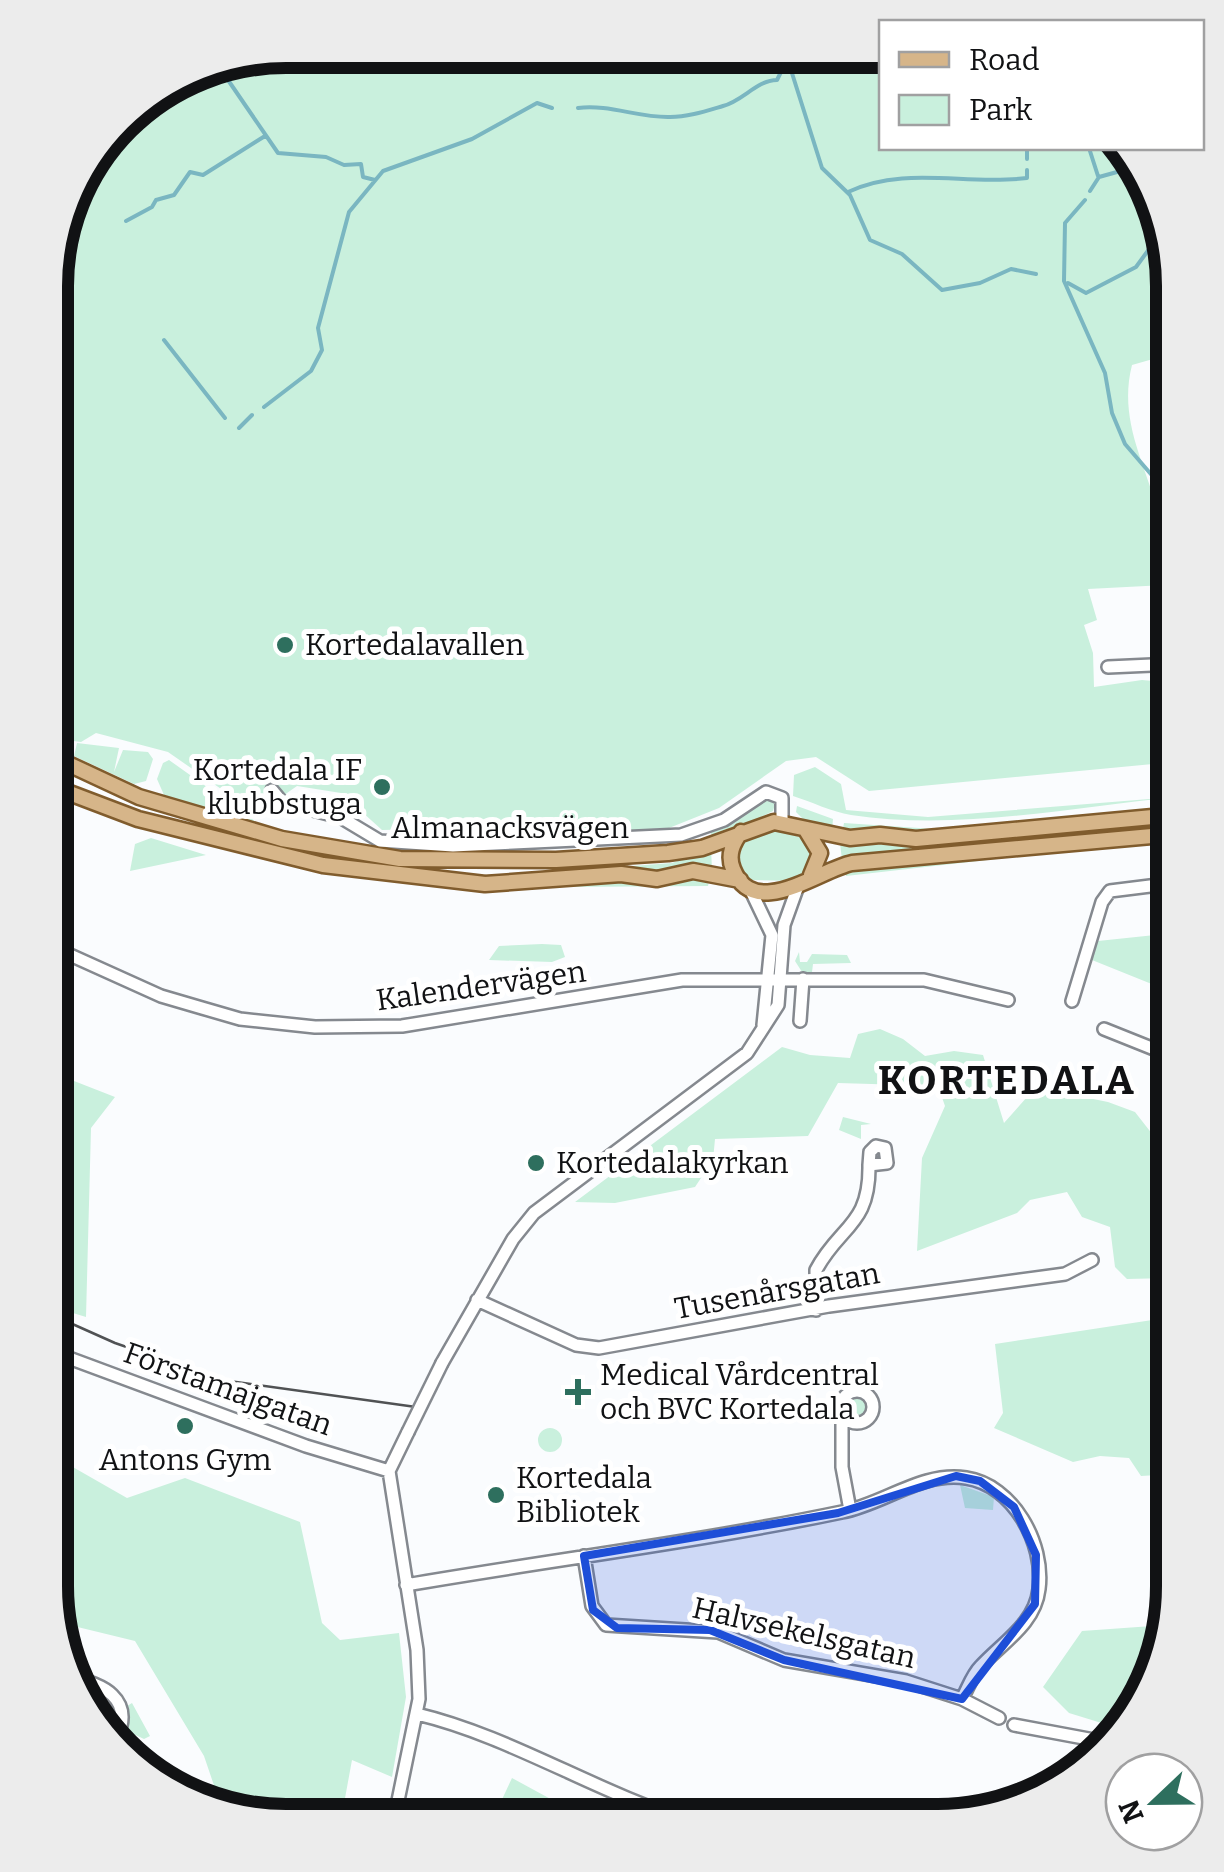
<svg xmlns="http://www.w3.org/2000/svg" width="1224" height="1872" font-family="Bitter,serif">
	<style>
		.green { fill: #c9f0dd }
		.lines { fill: none; stroke-linecap: round; stroke-linejoin: round }
		.stream { stroke: #7ab6c1; stroke-width: 4 }
		.minor-casing { stroke: #85898f; stroke-width: 16 }
		.major-casing { stroke: #805c2d; stroke-width: 19 }
		.minor { stroke: #fff; stroke-width: 11 }
		.major { stroke: #d6b589; stroke-width: 14 }
		.tram { stroke: #505254; stroke-width: 2.5 }
		.minor-bridge-casing { stroke: #85898f; stroke-width: 16; stroke-linecap: butt }
		.minor-bridge { stroke: #fff; stroke-width: 11 }
		.marked { fill: #1d4ed8; fill-opacity: 0.2; stroke: #1d4ed8; stroke-width: 8; stroke-linejoin: round }
		.poi-dot { fill: #2e6f5e; stroke: #fff; stroke-width: 4 }
		.labels { text-anchor: middle; dominant-baseline: central; stroke-width: 10; stroke-linejoin: round; paint-order: stroke }
		.poi-label { font-size: 30px; fill: #111214; stroke: #fff; text-anchor: start }
		.street-label { font-size: 30px; fill: #111214; stroke: #fff }
		.district-label { font-size: 40px; font-weight: bold; letter-spacing: 2.5px; fill: #111214; stroke: #fff }
		.rim { fill: none; stroke: #111214; stroke-width: 12 }
	</style>
	<rect width="100%" height="100%" fill="#fafcfe"/>
	<path class="green" d="M881 56 882 148H1120L1156 195 1174 285V353L1132 365C1118 420 1145 463 1159 515 1164 537 1163 562 1165 585L1088 589 1097 620 1084 625 1093 653 1094 687 1142 680 1174 683V762L869 791 816 757 786 761 719 808 669 828 536 837 431 829 382 830 341 793 297 786 257 814 168 752 96 733 81 742 51 738 52 254 81 168 131 108 209 63Z
		M77 743 119 748 114 772 123 750 148 752 153 759 146 781 134 784 74 756Z
		M169 760 256 822 258 825 164 795 157 779 163 763Z
		M815 767 841 784 846 810 928 817 1174 797C1069 808 956 831 851 815 832 812 812 802 793 796L794 775Z
		M769 797 775 804 773 811 714 840 710 832Z
		M797 806 833 819 832 831 809 825 796 812Z
		M1174 806 919 835 842 833 844 823 934 829Z
		M1174 822V827L1154 829 842 860 840 843H953Z
		M777 829 807 840 812 853 809 868 792 881 752 880C736 869 734 854 746 839Z
		M151 838 206 855 130 871 135 844Z
		M1128 844 846 876 845 869 885 868Z
		M711 849 712 869 656 874 578 870 672 863Z
		M710 877 708 886 558 887 613 879Z
		M1174 933V993L1092 960 1098 941Z
		M542 944 561 945 565 957 552 962 489 960 499 946Z
		M799 952 800 962H807L812 954 847 955 851 963 813 964 812 972H802L795 961Z
		M880 1029 903 1039 925 1056 954 1051 983 1055 1004 1123 1027 1097 1049 1090 1108 1102 1135 1112 1174 1162V1474L1141 1476 1129 1458 1100 1456 1073 1462 994 1428 1003 1413 995 1344 1172 1317 1170 1278 1127 1279 1115 1267 1110 1227 1082 1217 1067 1192 1030 1200 1017 1213 917 1251 922 1158 945 1106 938 1086 838 1083 808 1136 715 1139 713 1160 695 1187 615 1203 575 1202 782 1047 810 1055 850 1058 858 1034Z
		M51 1072 115 1097 91 1128 86 1317 50 1306Z
		M843 1117 871 1124 861 1125V1139L839 1130Z
		M845 1407a11 11 0 1 1 22 0a11 11 0 1 1-22 0Z
		M538 1440a12 12 0 1 1 24 0a12 12 0 1 1-24 0Z
		M50 1454 127 1498 185 1478 300 1522 322 1623 340 1640 399 1633 406 1697 392 1777 352 1760 341 1820H254L221 1806 204 1756 135 1641 57 1622 50 1587Z
		M960 1485 994 1497 993 1510 965 1508Z
		M1166 1625 1134 1718 1121 1729 1069 1713 1043 1687 1082 1631Z
		M132 1703 150 1736 144 1739 129 1732 127 1706Z
		M512 1778 591 1821H492Z"/>
	<g class="lines">
		<path class="stream" d="M209 63 219 71
			M791 70 822 168 850 195 870 240 902 254 942 290 980 283 1011 269 1036 274
			M228 80 278 153 326 157 344 165 361 164 363 177 375 180
			M578 108C609 104 639 118 670 117 688 117 706 111 723 106 743 101 757 80 777 80L781 72 791 70 797 56
			M1089 148 1098 176
			M1027 159V148
			M1090 191 1099 177 1135 167
			M848 192C904 165 967 186 1027 178V170
			M1085 200 1065 223 1064 281 1105 373 1112 413 1125 444 1174 501
			M126 221 152 207 156 200 174 195 190 172 203 175 265 136
			M1068 283 1086 293 1136 267 1163 230
			M164 340 225 418
			M264 407 311 371 322 350 318 328 349 212 383 171 472 139 537 103 552 108
			M239 428 252 415"/>
		<defs>
			<path id="minor" d="M1108 667 1174 664
				M272 790 282 802 340 817 380 841 453 846 681 835 724 820 766 792 782 798V822
				M750 889 772 935 763 1025
				M59 950 161 996 202 1008 240 1019 315 1027 402 1026 682 980H924L1008 1000
				M1072 1001 1102 902 1110 891 1174 883
				M800 1021 803 979
				M1104 1029 1174 1057
				M477 1300 576 1345 599 1348 829 1306 1065 1274 1092 1260
				M816 1310V1270C840 1225 870 1226 869 1165L887 1163 885 1148 876 1146 870 1152 869 1165
				M50 1351 306 1446 389 1471
				M442 1363 513 1239 534 1213 747 1053 778 1005 784 925 798 886
				M841 1407a16 16 0 1 1 32 0a16 16 0 1 1-32 0Z
				M842 1413V1467L850 1510
				M584 1556 592 1606 606 1625 718 1632 784 1660 906 1681 962 1699 999 1718
				M406 1585C551 1560 698 1542 842 1512 884 1504 922 1471 966 1478 1013 1485 1045 1543 1039 1589 1035 1624 1003 1642 981 1666 972 1675 968 1688 962 1699
				M68 1677C102 1683 136 1698 116 1740
				M417 1714C510 1736 597 1793 690 1821
				M1014 1725 1105 1742
				M394 1820 419 1699 417 1650 389 1471 408 1432"/>
			<path id="major" d="M51 756 139 797 282 839 400 859 556 860 668 853 702 848 774 822 850 838 880 835 916 839 1174 815
				M51 786 138 819 323 865 485 884 621 874 657 879 693 871 740 880
				M806 830 820 853 811 875
				M741 832C733 843 727 855 733 869 754 922 819 870 852 863L1174 834"/>
		</defs>
		<use href="#minor" class="minor-casing"/>
		<use href="#major" class="major-casing"/>
		<use href="#minor" class="minor"/>
		<use href="#major" class="major"/>
		<path class="tram" d="M50 1314 115 1343 222 1380 416 1407"/>
		<defs>
			<path id="minor-bridge" d="M408 1432 442 1363"/>
		</defs>
		<use href="#minor-bridge" class="minor-bridge-casing"/>
		<use href="#minor-bridge" class="minor-bridge"/>
	</g>
	<path class="marked" d="M956 1476 980 1481 1014 1507 1036 1555 1035 1604 962 1699 784 1660 710 1630 617 1628 593 1610 584 1556 838 1513Z"/>
	<g class="poi-dot">
		<circle cx="285" cy="645" r="10"/>
		<circle cx="382" cy="787" r="10"/>
		<circle cx="536" cy="1163" r="10"/>
		<path d="M573 1377h10v10h10v10h-10v10h-10v-10h-10v-10h10z"/>
		<circle cx="185" cy="1426" r="10"/>
		<circle cx="496" cy="1495" r="10"/>
	</g>
	<g class="labels">
		<g class="poi-label">
			<text x="305" y="645">Kortedalavallen</text>
			<text x="362" y="770" text-anchor="end">Kortedala IF<tspan x="362" dy="34">klubbstuga</tspan></text>
			<text x="556" y="1163">Kortedalakyrkan</text>
			<text x="600" y="1375">Medical Vårdcentral<tspan x="600" dy="34">och BVC Kortedala</tspan></text>
			<text x="185" y="1460" text-anchor="middle">Antons Gym</text>
			<text x="516" y="1478">Kortedala<tspan x="516" dy="34">Bibliotek</tspan></text>
		</g>
		<g class="street-label">
			<text x="510" y="828">Almanacksvägen</text>
			<text transform="translate(481 986) rotate(-8)">Kalendervägen</text>
			<text transform="translate(777 1291) rotate(-10)">Tusenårsgatan</text>
			<text transform="translate(228 1389) rotate(20)">Förstamajgatan</text>
			<text transform="translate(804 1633) rotate(13)">Halvsekelsgatan</text>
		</g>
		<g class="district-label">
			<text x="1007" y="1081">KORTEDALA</text>
		</g>
	</g>
	<path d="M0 0H1224V1872H0ZM286 68H938A218 218 0 0 1 1156 286V1586A218 218 0 0 1 938 1804H286A218 218 0 0 1 68 1586V286A218 218 0 0 1 286 68Z" fill="#ececec" fill-rule="evenodd"/>
	<path class="rim" d="M286 68H938A218 218 0 0 1 1156 286V1586A218 218 0 0 1 938 1804H286A218 218 0 0 1 68 1586V286A218 218 0 0 1 286 68Z"/>
	<rect x="879" y="20" width="325" height="130" fill="#ffffff" stroke="#a0a0a1" stroke-width="2.5"/>
	<rect x="899" y="52" width="50" height="15" fill="#d6b589" stroke="#a0a0a1" stroke-width="2.5"/>
	<text x="969" y="70" font-size="30" fill="#111214">Road</text>
	<rect x="899" y="95" width="50" height="30" fill="#c9f0dd" stroke="#a0a0a1" stroke-width="2.5"/>
	<text x="969" y="120" font-size="30" fill="#111214">Park</text>
	<g transform="translate(1154 1802) rotate(248)"><circle r="48" fill="#ffffff" stroke="#a0a0a1" stroke-width="2.5"/>
	<path d="M0-8L18 38L0 25L-18 38Z" fill="#2e6f5e"/>
	<text y="-15" font-size="28" font-weight="bold" text-anchor="middle" fill="#111214">N</text>
	</g>
</svg>
